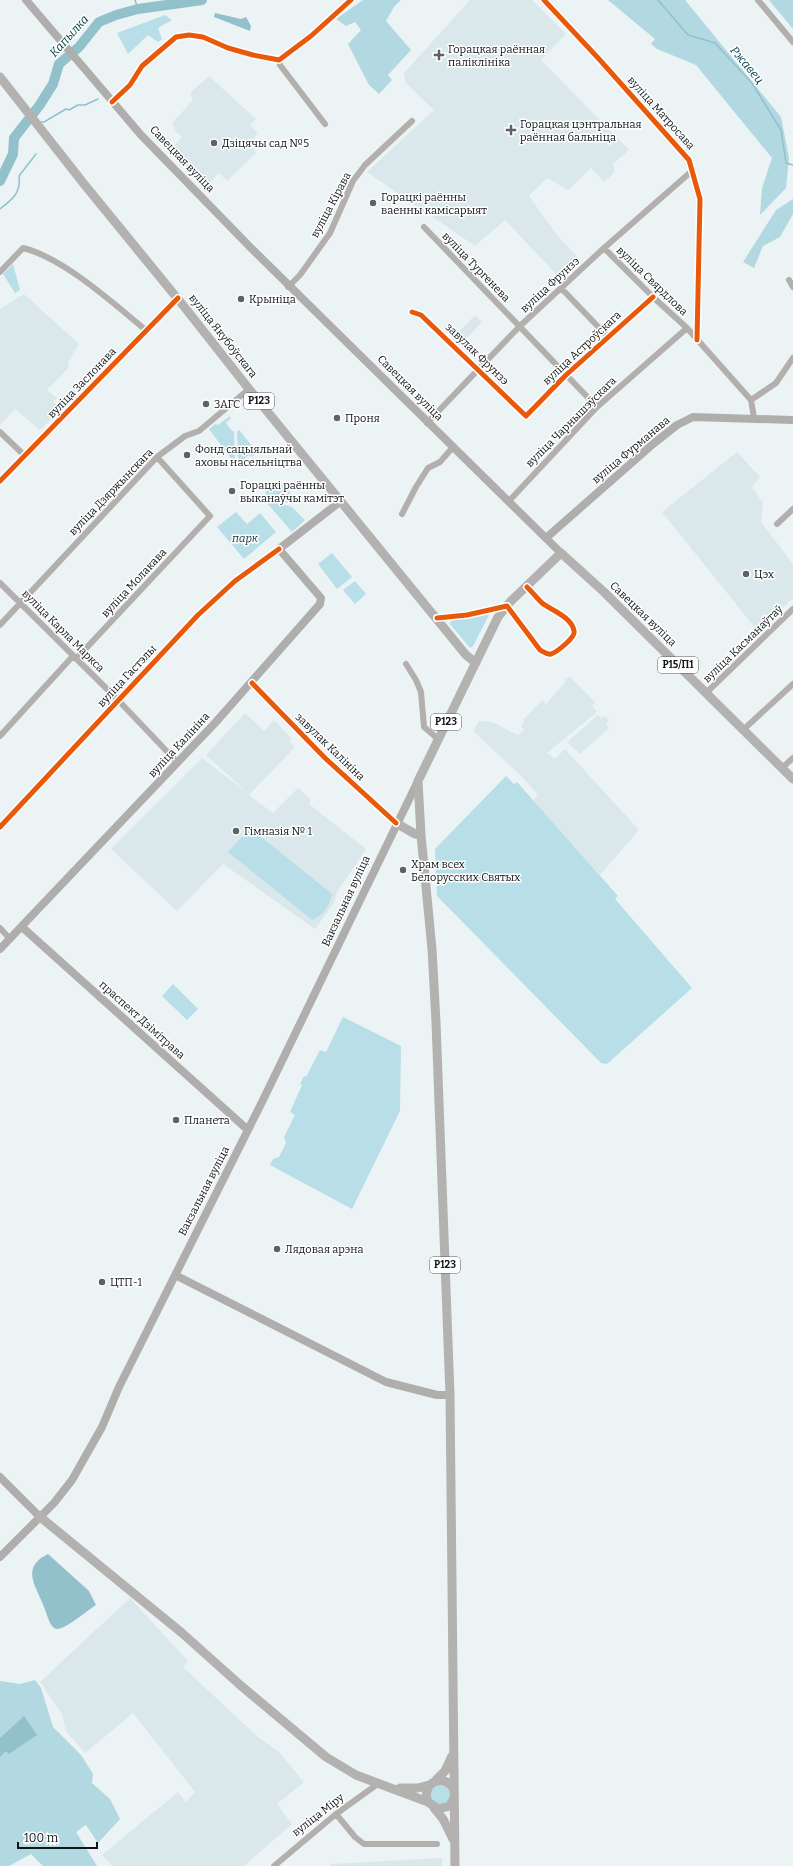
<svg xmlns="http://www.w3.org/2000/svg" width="793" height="1866" font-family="Bitter,serif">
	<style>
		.built { fill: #dae8ec }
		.green { fill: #b8dee7 }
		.forest { fill: #b2d8e1 }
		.water { fill: #92c0cb }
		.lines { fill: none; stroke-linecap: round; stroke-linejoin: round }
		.stream { stroke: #92c0cb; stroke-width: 1.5 }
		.river { stroke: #92c0cb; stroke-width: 10 }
		.minor { stroke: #b2afad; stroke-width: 6 }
		.tertiary { stroke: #b2afad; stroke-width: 7 }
		.secondary { stroke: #b0aeac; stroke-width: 8 }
		.primary { stroke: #b3b2b0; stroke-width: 9 }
		.cycleway-casing { stroke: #fff; stroke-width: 8 }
		.cycleway { stroke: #e8590c; stroke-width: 5 }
		.poi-dot { fill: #5d6263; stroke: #fff; stroke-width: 1.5 }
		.labels { text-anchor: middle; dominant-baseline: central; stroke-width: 3; stroke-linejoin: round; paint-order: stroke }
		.shield { fill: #fff; stroke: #585a5b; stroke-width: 1 }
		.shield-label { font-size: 10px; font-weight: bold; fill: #101415 }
		.poi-label { font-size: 11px; fill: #101415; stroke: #fff; text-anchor: start }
		.street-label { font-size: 11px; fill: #101415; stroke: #fff }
		.park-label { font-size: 11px; font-style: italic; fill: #123239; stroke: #fff }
		.water-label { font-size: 12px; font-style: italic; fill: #003d49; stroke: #fff }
	</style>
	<rect width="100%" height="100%" fill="#ecf3f5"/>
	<path class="built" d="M470 0H532L566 34 541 60 629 150 613 164 615 172 604 182 591 168 568 190 547 178 529 196 557 235 580 260 578 263 579 264 561 279 505 220 475 246 367 172 434 110 406 83 404 73Z
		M209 76 256 119 250 125 258 133 255 137V154L227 181 219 173 206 187 169 151 182 137 176 132 172 123 193 100 190 93Z
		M24 294 79 344 68 362 69 367 47 390 57 398 53 402 61 409 40 430 15 409 0 425V309Z
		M475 315 482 322 459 346 452 339Z
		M737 452 760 477 752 487 763 503 761 522 793 564V599L756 629 662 512Z
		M570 677 595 702 592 706 597 712 547 753 555 759 565 749 639 830 600 875 533 800 538 795 521 776 473 731 479 721 492 722 518 735 524 730 521 726 524 722 523 720 542 700 546 704 566 681 564 679Z
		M245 713 264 731 274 720 292 739 290 742 295 747 249 795 273 813 298 788 311 800 309 804 366 849 337 892 334 903 315 929 223 864 177 911 111 849 202 758 249 794 206 755Z
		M598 715 601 718 604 716 609 720 606 724 609 728 580 754 567 742Z
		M130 1598 188 1661 183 1667 258 1737 279 1752 304 1782 277 1804 292 1824 244 1866H112L102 1855 178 1792 186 1802 195 1792 133 1713 85 1753 66 1731 62 1714 40 1682Z
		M442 1858V1866H331V1864Z"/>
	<path class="green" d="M165 15 172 20 158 28 162 39 158 42 148 35 128 54 117 33Z
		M13 264 20 290 15 293 3 274Z
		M230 416 231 418 226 423 232 431H234L235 460 233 461 209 429 215 424 218 425Z
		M239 430 257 452 252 457 249 455 244 459 246 461 242 464 238 460 237 431Z
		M280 480 297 502 292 504 267 496 265 492 269 489 271 491 276 486 275 483Z
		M268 500 292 507 305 520 292 532 267 503Z
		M236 512 247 524 260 513 276 532 244 559 217 527Z
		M332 553 352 577 337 589 318 564Z
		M355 581 366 594 355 604 343 590Z
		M487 613 489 615 473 646 470 648 450 624 452 619Z
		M506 776 514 784 517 782 618 896 615 899 692 988 607 1064 601 1063 437 896 435 849Z
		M250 828 332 894C330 905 323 916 312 920L228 852Z
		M173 984 198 1009 187 1020 162 996Z
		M343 1017 401 1046 400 1111 352 1209 270 1165 273 1159 279 1157 286 1143 284 1137 295 1115 290 1112 302 1085 300 1084 304 1076 306 1077 320 1050 326 1052Z
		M445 1784 452 1792 449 1802 442 1806 432 1802 429 1791 434 1785Z"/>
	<path class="forest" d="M363 0H401L394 7 386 21 411 50 388 75 392 80 379 94 369 85 348 44 361 30 355 22 346 26 336 19Z
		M608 0H685L781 117 789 158 786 188 760 215 762 188 772 158 696 65 657 49 651 44 655 39Z
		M769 0H793V29Z
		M793 199V214L780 237 763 246 754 268 743 262 776 210Z
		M35 1680 41 1688 53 1727 81 1755 93 1774 92 1783 110 1799 120 1819 98 1843 86 1825 76 1832 97 1866H43L31 1854 9 1866H0V1681L20 1684Z"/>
	<path class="water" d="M215 13 241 19 246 17 251 26 250 31 214 17Z
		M48 1554 89 1591 96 1605C88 1610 66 1629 57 1629 54 1629 52 1626 50 1623 47 1616 45 1609 42 1602 34 1583 22 1567 48 1554Z
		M24 1716 37 1735 9 1754 6 1751 0 1757V1738Z"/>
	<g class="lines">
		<path class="stream" d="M135 0 138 9
			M658 0 688 35 715 43 752 83 781 130 786 163 793 165
			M40 122H44L66 109 69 110 78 105H85L98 99
			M25 124 32 123
			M0 209C13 199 21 193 19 176L36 154"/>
		<path class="river" d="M0 181 13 154 14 138 39 106 53 84 59 64 79 47 99 22 116 15 138 9 202 0"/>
		<path class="minor" d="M544 0 599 59 689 160 700 199 697 340
			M758 0 793 42
			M279 60 280 65 325 124
			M112 102 130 85 142 66 176 37 189 35 203 37 228 48 253 55 279 60 311 36 351 0
			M424 227 597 407
			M604 248 653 297 687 328 751 400 754 418
			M0 272 23 248C64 258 114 304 147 331
			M789 280 793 287
			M288 287 300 275 330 233 353 181 365 165 412 121
			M561 288 608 337
			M412 312 421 315 526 416 566 375 653 297
			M751 400 776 383 793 358
			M427 423 520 326 604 248 693 170
			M0 432 25 456
			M509 501 597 407 687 328
			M402 514 416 487 428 468 440 462 453 447
			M777 524 793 509
			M0 583 118 700 178 763
			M437 618 467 615 507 606 540 650C544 652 547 655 551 654 557 652 576 637 574 631 572 617 551 610 542 603 537 598 532 592 527 587
			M0 625 157 457 185 436 199 431 249 389
			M76 659 210 516 157 457
			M406 664 416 680 421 692 424 727 438 739
			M252 683 325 758 396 823
			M706 693 793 609
			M743 730 793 684
			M0 736 73 656
			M782 768 793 758
			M0 827 198 615 235 581 279 549
			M0 928 10 939
			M336 1814 355 1837 364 1844H437
			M274 1866 336 1814 379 1783"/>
		<path class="tertiary" d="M0 481 178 298"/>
		<path class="secondary" d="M26 0 141 135 251 248 561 553
			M546 538 653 444 677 425 693 417 793 420
			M22 927 248 1130
			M0 949 215 723 320 604 321 598 279 549 341 501
			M175 1275 386 1382 437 1395H450
			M0 1477 39 1516
			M0 1557 54 1503 72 1480 102 1427 119 1387 262 1102 418 781"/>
		<path class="primary" d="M0 77 84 184 186 309 249 389 466 655 476 663
			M396 823 415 834 421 835
			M39 1516 182 1633 239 1684 326 1757 356 1775 428 1802
			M436 1780 445 1771 452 1756
			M400 1788H418L429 1785
			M454 1790C445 1771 420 1783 428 1802L438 1809 450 1806 454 1798
			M434 1808 443 1819 453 1839
			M455 1866 450 1395 436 1022 432 949 421 835 418 781 498 617 511 601 561 553 604 592 793 779"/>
		<defs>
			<path id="cycleway" d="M544 0 599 59 689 160 700 199 697 340
				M112 102 130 85 142 66 176 37 189 35 203 37 228 48 253 55 279 60 311 36 351 0
				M412 312 421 315 526 416 566 375 653 297
				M0 481 178 298
				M437 618 467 615 507 606 540 650C544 652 547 655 551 654 557 652 576 637 574 631 572 617 551 610 542 603 537 598 532 592 527 587
				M252 683 325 758 396 823
				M0 827 198 615 235 581 279 549"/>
		</defs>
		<use href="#cycleway" class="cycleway-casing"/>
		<use href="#cycleway" class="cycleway"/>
	</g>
	<g class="poi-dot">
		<path d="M437 49h4v4h4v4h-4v4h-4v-4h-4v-4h4z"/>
		<path d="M509 124h4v4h4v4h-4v4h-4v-4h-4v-4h4z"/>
		<circle cx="214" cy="143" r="4"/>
		<circle cx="373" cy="203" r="4"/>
		<circle cx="241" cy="299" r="4"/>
		<circle cx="206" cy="404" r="4"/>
		<circle cx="337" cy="418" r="4"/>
		<circle cx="187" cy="455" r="4"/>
		<circle cx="232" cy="491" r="4"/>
		<circle cx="746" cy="574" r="4"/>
		<circle cx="236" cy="831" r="4"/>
		<circle cx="403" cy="870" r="4"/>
		<circle cx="176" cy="1120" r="4"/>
		<circle cx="277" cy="1249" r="4"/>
		<circle cx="102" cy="1282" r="4"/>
	</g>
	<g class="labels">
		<g class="shield">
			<rect x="244" y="393" width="30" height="16" rx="3"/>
			<rect x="658" y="657" width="40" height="16" rx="3"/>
			<rect x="431" y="714" width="30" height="16" rx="3"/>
			<rect x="430" y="1257" width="30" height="16" rx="3"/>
		</g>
		<g class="shield-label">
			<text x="259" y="401">Р123</text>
			<text x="678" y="665">Р15/П1</text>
			<text x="446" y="722">Р123</text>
			<text x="445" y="1265">Р123</text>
		</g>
		<g class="poi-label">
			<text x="448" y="49">Горацкая раённая<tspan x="448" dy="13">паліклініка</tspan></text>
			<text x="520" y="124">Горацкая цэнтральная<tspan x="520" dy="13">раённая бальніца</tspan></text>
			<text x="222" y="143">Дзіцячы сад №5</text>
			<text x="381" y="197">Горацкі раённы<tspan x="381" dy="13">ваенны камісарыят</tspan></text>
			<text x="249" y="299">Крыніца</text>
			<text x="214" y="404">ЗАГС</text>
			<text x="345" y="418">Проня</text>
			<text x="195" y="449">Фонд сацыяльнай<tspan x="195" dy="13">аховы насельніцтва</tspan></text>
			<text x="240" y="485">Горацкі раённы<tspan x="240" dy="13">выканаўчы камітэт</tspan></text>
			<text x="754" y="574">Цэх</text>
			<text x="244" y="831">Гімназія № 1</text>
			<text x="411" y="864">Храм всех<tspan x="411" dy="13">Белорусских Святых</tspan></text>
			<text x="184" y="1120">Планета</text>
			<text x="285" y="1249">Лядовая арэна</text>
			<text x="110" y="1282">ЦТП-1</text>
		</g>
		<g class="street-label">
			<text transform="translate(661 113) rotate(48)">вуліца Матросава</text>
			<text transform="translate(182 159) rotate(46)">Савецкая вуліца</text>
			<text transform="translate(331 205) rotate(-62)">вуліца Кірава</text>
			<text transform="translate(476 267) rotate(46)">вуліца Тургенева</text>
			<text transform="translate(652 281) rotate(44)">вуліца Свярдлова</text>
			<text transform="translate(550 285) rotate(-43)">вуліца Фрунзэ</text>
			<text transform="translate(223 336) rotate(52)">вуліца Якубоўскага</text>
			<text transform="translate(582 348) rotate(-43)">вуліца Астроўскага</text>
			<text transform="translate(477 354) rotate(44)">завулак Фрунзэ</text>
			<text transform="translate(82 383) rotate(-46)">вуліца Заслонава</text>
			<text transform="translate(410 388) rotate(45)">Савецкая вуліца</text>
			<text transform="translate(571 422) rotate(-45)">вуліца Чарнышэўскага</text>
			<text transform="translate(631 450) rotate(-40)">вуліца Фурманава</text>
			<text transform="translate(111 492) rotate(-46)">вуліца Дзяржынскага</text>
			<text transform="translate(134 583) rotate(-47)">вуліца Молакава</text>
			<text transform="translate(643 614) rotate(44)">Савецкая вуліца</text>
			<text transform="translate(63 631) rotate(45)">вуліца Карла Маркса</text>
			<text transform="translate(743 644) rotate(-44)">вуліца Касманаўтаў</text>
			<text transform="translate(127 676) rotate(-47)">вуліца Гастэлы</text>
			<text transform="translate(179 745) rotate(-47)">вуліца Калініна</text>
			<text transform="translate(330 747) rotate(44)">завулак Калініна</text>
			<text transform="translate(346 901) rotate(-65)">Вакзальная вуліца</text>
			<text transform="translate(142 1020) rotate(42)">праспект Дзімітрава</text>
			<text transform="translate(204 1191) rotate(-63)">Вакзальная вуліца</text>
			<text transform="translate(318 1815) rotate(-38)">вуліца Міру</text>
		</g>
		<g class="park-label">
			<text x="245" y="538">парк</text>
		</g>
		<g class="water-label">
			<text transform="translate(69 36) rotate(-48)">Капылка</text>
			<text transform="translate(747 65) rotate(50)">Ржавец</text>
		</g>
	</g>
	<path d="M18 1842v6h79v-6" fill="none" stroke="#101415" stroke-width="2"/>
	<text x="24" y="1842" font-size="12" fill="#101415" stroke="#ffffff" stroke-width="3" paint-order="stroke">100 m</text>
</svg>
